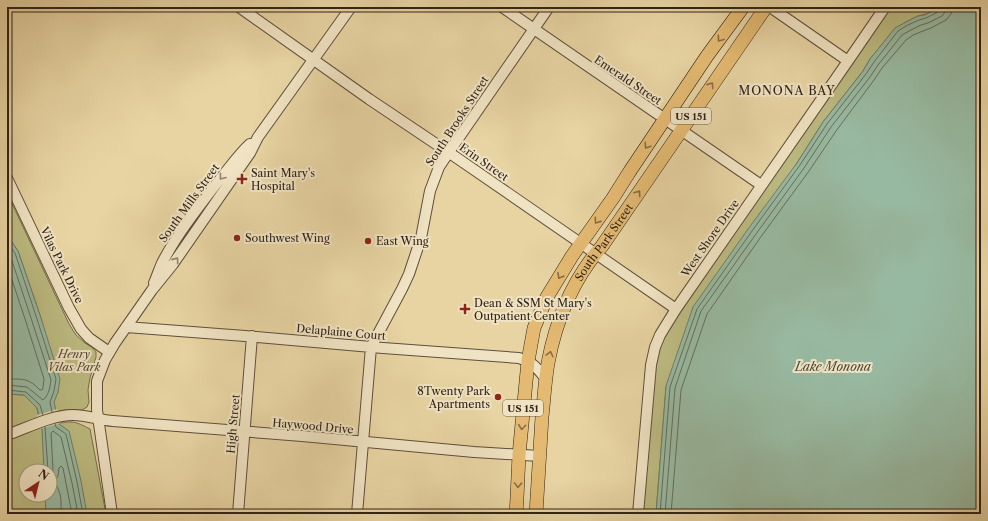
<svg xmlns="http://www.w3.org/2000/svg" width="988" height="521" font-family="'Libre Caslon Text',serif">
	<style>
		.green { fill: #bcbb81; stroke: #766f4c; fill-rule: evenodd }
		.water { fill: #98b9a1; stroke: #6e7d6a }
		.pier { fill: #e8d4a3 }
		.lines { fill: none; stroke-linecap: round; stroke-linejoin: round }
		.shore { stroke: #646e5c; stroke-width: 1 }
		.minor-casing { stroke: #5e4f3b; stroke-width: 12 }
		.major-casing { stroke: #302318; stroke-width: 14 }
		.minor { stroke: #f0e3c3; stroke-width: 10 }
		.major { stroke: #e4ba72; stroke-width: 13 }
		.oneway { stroke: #8a6e45 }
		.oneway2 { stroke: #90836e }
		.poi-dot { fill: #8f2418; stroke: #f0e3c3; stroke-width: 1.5 }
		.labels { text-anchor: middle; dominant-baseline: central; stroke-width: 4; stroke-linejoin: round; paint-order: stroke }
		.shield { fill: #f0e3c3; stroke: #6a5d4b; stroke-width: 1 }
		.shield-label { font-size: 10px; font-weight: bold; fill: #302318 }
		.street-label { font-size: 11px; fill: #302318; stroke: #f0e3c3 }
		.poi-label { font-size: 11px; fill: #302318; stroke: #f0e3c3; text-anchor: start }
		.park-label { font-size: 11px; font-style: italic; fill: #534932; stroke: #f0e3c3 }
		.neighbourhood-label { font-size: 12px; letter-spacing: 1px; fill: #302318; stroke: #f0e3c3 }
		.water-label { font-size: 12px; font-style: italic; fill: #4a483a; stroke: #f0e3c3 }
	</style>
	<rect width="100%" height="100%" fill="#e8d4a3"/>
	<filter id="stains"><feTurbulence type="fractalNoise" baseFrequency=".005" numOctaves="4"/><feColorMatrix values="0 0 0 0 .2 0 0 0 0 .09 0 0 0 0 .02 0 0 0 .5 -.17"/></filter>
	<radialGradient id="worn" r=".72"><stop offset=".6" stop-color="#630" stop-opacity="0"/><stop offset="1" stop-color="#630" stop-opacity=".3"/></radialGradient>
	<path class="green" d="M891 7H951L918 16 906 22 895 29 870 59 863 71 823 122 797 163 666 387 656 514H638L650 373 665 324 679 314Z
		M7 193 69 324 76 335 85 343 93 348 96 352V357L90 378 88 390 89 402 87 407 82 410H64L56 412 53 402 58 392 41 318 18 251 7 235Z
		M7 394 24 395 37 408 42 430C51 427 61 421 71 422 77 422 84 426 90 429L106 514H7ZM26 471H50V495H26Z"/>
	<path class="water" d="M951 7H981V514H656L666 386 693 307 748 229 797 163 823 122 863 71 870 59 895 28 906 22 918 16 925 15 938 8 944 9Z
		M7 235 18 251 41 318 60 379 58 392 54 402 59 424 69 431 81 481 87 514H46L45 495H50V471H44L42 430 37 408 24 395 7 394Z"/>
	<path class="pier" d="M57 409 61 423 40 429 37 415Z"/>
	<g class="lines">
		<path class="shore" d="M7 242 15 253 37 319 56 379 54 391 50 402 52 412
			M7 251 10 255 32 321 51 380C50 387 49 395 43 400L27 387 7 385
			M7 265 26 322 44 379 43 388 42 390H40C28 378 24 379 7 379
			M7 390 26 392 40 405 43 415
			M55 424 56 427 66 434 77 482 83 514
			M45 427 48 471
			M50 477 52 474 53 470 51 433 53 431 61 437 72 483 78 514
			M61 514C61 500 62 493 54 482L58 476 59 468 61 466 63 468 72 514
			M660 514 670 387 697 309 752 231 800 165 827 124 866 74 874 62 898 31 908 25 919 20 926 18 938 12 940 10 941 7
			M665 514 675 388 701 311 756 234 804 168 831 127 870 77 878 65 902 35 911 30 921 25 928 23 942 16 945 12 946 7
			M671 514 681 390 707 314 760 238 809 171 836 131 874 80 882 68 906 40 913 35 923 31 931 28 946 20 951 14 952 7"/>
		<defs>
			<path id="minor" d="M239 7 369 99 457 158 676 309
				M502 7 761 185
				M770 7 848 61
				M7 178 69 308 81 329 89 338 109 352
				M154 283C157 276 159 270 162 263 177 234 200 205 220 179 230 167 239 154 250 144
				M126 327 245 336 383 348 519 358C534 363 536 367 546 379
				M7 435C27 428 52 415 73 415 86 415 100 420 113 421L302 436 474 452 539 456
				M112 514 97 410V381L105 360 115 343 152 290 173 264 250 153 258 137 351 7
				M238 514 252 336
				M357 514 371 347 402 289 409 274 421 238 430 191 439 167 449 152 549 7
				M638 514 651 365 655 347 660 335 676 309 848 61 885 7"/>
			<g id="major">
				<path d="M516 514 517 498 519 455 528 361 534 328 547 297 572 256 613 198 630 171 707 56 743 7"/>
				<path id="s1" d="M536 514C538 482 540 449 542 417 544 399 545 380 548 363 556 320 573 279 602 246L766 7"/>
			</g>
		</defs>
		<use href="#minor" class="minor-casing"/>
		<use href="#major" class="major-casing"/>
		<use href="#minor" class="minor"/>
		<use href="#major" class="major"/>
	</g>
	<defs><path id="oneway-chevron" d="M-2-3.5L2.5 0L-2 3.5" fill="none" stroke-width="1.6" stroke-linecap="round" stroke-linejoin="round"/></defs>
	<g class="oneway">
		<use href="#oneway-chevron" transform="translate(720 39) rotate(126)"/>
		<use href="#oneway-chevron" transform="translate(711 85) rotate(-55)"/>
		<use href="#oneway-chevron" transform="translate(647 146) rotate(124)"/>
		<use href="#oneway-chevron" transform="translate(638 193) rotate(-56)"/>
		<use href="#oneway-chevron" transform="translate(597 221) rotate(125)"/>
		<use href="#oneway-chevron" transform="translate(560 276) rotate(121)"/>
		<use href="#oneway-chevron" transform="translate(550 354) rotate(-77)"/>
		<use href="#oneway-chevron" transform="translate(522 427) rotate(95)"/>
		<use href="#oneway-chevron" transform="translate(518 485) rotate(92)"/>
	</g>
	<g class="oneway2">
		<use href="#oneway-chevron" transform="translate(222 177) rotate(128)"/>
		<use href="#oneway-chevron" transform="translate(176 260) rotate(-55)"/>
	</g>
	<g class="poi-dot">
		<path d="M240 173h4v4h4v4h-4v4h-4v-4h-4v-4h4z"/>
		<circle cx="237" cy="238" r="4"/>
		<circle cx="368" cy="241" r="4"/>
		<path d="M463 303h4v4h4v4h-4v4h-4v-4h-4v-4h4z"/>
		<circle cx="498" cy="397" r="4"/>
	</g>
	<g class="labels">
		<g class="shield">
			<rect x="671" y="108" width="40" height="16" rx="3"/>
			<rect x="503" y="400" width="40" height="16" rx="3"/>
		</g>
		<g class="shield-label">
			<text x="691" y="116">US 151</text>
			<text x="523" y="408">US 151</text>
		</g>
		<g class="street-label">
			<text transform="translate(628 80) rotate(34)">Emerald Street</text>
			<text transform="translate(457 121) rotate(-57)">South Brooks Street</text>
			<text transform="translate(484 162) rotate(35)">Erin Street</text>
			<text transform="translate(189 203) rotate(-54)">South Mills Street</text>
			<text transform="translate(710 238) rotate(-55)">West Shore Drive</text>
			<text stroke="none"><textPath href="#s1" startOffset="286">South Park Street</textPath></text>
			<text transform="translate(62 265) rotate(64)">Vilas Park Drive</text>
			<text transform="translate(341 332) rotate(5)">Delaplaine Court</text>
			<text transform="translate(233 424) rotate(-85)">High Street</text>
			<text transform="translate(313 426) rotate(5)">Haywood Drive</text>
		</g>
		<g class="poi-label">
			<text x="251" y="173">Saint Mary's<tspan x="251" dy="13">Hospital</tspan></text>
			<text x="245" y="238">Southwest Wing</text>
			<text x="376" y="241">East Wing</text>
			<text x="474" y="303">Dean &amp; SSM St Mary's<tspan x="474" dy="13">Outpatient Center</tspan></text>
			<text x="490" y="391" text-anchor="end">8Twenty Park<tspan x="490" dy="13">Apartments</tspan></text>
		</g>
		<g class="park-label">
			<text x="74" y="354">Henry<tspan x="74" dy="13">Vilas Park</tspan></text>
		</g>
		<g class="neighbourhood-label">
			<text x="787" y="90">MONONA BAY</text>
		</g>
		<g class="water-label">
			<text x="833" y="366">Lake Monona</text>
		</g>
	</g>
	<rect width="988" height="521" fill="none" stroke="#e8d4a3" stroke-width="24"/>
	<rect x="8" y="8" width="972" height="505" fill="none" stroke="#302318" stroke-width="2"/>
	<rect x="12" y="12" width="964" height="497" fill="none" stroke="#302318"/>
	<g transform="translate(38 483) rotate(35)"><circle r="19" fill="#f0e3c3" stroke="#a3967f"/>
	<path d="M0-3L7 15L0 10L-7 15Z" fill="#8f2418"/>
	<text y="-6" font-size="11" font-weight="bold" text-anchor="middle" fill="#302318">N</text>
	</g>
	<rect width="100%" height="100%" filter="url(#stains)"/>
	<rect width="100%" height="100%" fill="url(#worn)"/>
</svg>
